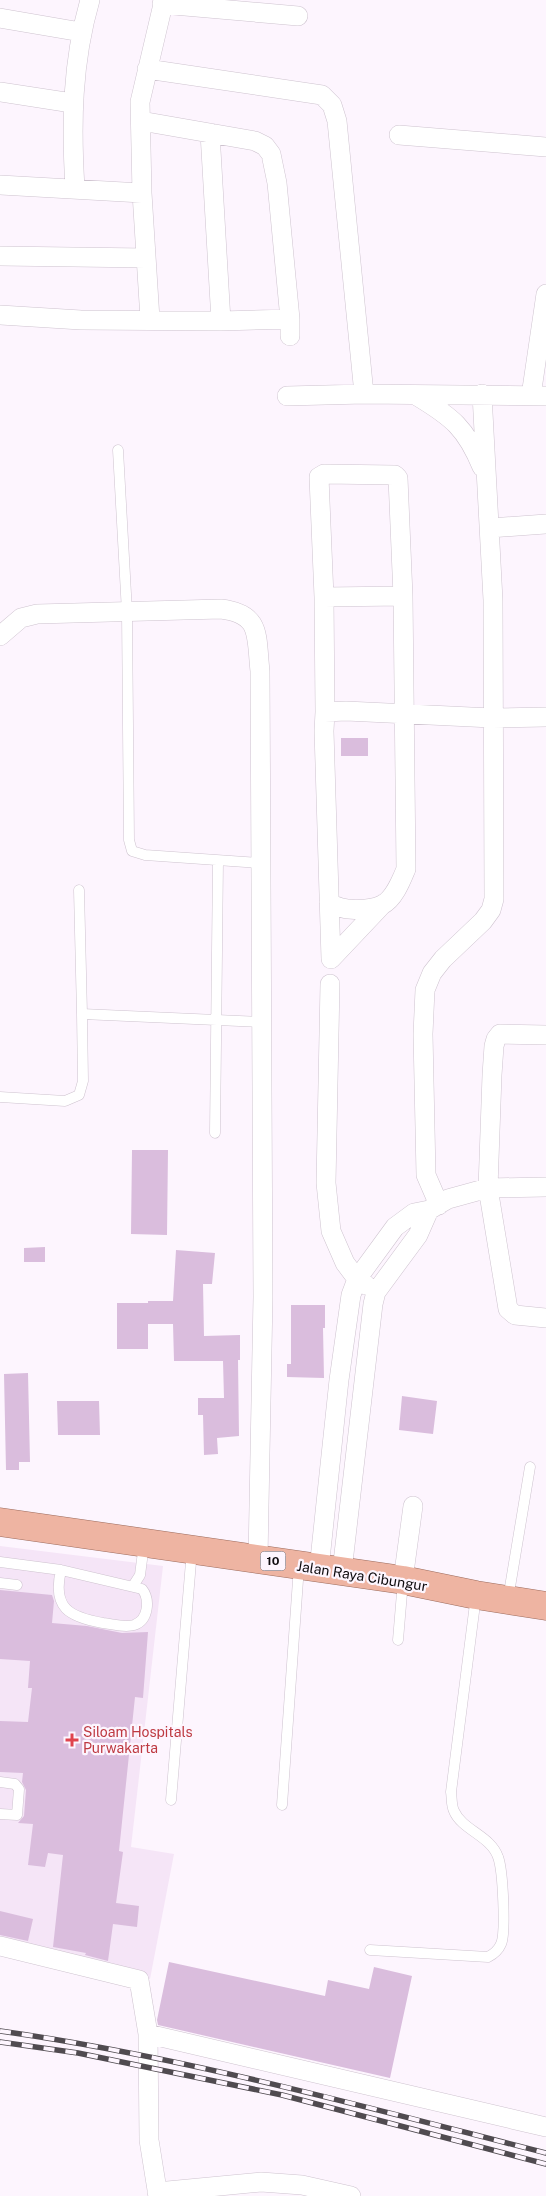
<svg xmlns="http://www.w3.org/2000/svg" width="546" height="2196" font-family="'Public Sans',sans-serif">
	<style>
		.built { fill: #f5e5f7 }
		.building { fill: #dabddd }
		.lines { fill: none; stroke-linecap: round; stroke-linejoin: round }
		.service-casing { stroke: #cec3cf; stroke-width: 11 }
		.minor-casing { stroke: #cec3cf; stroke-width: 20 }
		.trunk-casing { stroke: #9c6d5f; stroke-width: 29 }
		.service { stroke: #fff; stroke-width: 10 }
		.minor { stroke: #fff; stroke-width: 19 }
		.trunk { stroke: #eeb4a2; stroke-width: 28 }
		.rail-casing { stroke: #504b50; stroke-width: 5.5 }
		.rail { stroke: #fdf5fe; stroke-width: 4; stroke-dasharray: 11; stroke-linecap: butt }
		.health-dot { fill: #e0444e; stroke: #fdf5fe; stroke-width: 2 }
		.labels { text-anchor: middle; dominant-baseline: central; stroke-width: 4.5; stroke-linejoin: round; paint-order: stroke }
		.shield { fill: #fdf5fe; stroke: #565156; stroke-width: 1 }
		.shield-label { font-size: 12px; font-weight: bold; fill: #0e0b0e }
		.street-label { font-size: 14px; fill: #0e0b0e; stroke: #fdf5fe }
		.health-label { font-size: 14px; fill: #be3a42; stroke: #fdf5fe; text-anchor: start }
	</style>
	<rect width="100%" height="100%" fill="#fdf5fe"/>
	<path class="built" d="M0 1546 163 1566 131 1847 174 1854 150 1979 0 1944Z"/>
	<path class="building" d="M341 738H368V756H341Z
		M132 1150H168L167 1235 131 1234Z
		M45 1247V1262H24V1248Z
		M176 1250 215 1253 212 1284H203L204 1336 240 1335V1360H238L239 1436 217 1438 218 1454 204 1455 203 1415H198V1398H224L223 1361H174L173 1324H148V1349H117V1303H148V1301H173Z
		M291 1305H325V1328H323L324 1378 287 1377V1364H291Z
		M28 1373 30 1462H19V1470H6L4 1374Z
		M402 1396 437 1401 433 1434 399 1430Z
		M57 1401H99L100 1435H58Z
		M0 1590 52 1595 54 1601 52 1623 87 1626 122 1633 148 1632 143 1698 135 1697 119 1851 123 1852 116 1903 139 1906 137 1927 113 1924 108 1961 85 1955 86 1953 53 1947 63 1855 48 1853 45 1867 28 1865 33 1824 18 1823 24 1816 26 1790 22 1782 23 1773 0 1772V1721L28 1722 32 1688H28L30 1661 0 1659Z
		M0 1911 33 1919 28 1941 0 1935Z
		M169 1962 325 1996 328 1980 369 1989 374 1967 412 1976 390 2078 158 2025 157 2020Z"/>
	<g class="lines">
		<defs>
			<path id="service" d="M118 450 127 612 129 840 132 851 145 855 260 863
				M79 890 82 1014 261 1022
				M0 1097 65 1101 79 1095 83 1081 82 1014
				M215 1133 218 861
				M0 1562 61 1570 142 1589C150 1599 149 1620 134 1625 124 1628 113 1624 103 1623 69 1617 52 1608 61 1570
				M0 1583 17 1585
				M133 1586 140 1575 144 1544
				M508 1599 530 1467
				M398 1640 403 1581
				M0 1782 15 1784 19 1789 17 1815 0 1814
				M171 1800 192 1550
				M282 1805 299 1566
				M370 1950 488 1957C494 1954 498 1951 501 1944 506 1933 503 1870 498 1857 491 1836 462 1830 454 1811 451 1805 452 1797 451 1792L476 1596"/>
			<path id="minor" d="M162 4 298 16
				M0 18 81 32
				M147 69 322 95 332 105 337 121 364 394
				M0 92 72 103
				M141 121 255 141 265 146 271 154 277 183 290 319V336
				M210 133 221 321
				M399 135 546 147
				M0 185 142 193
				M75 188C71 124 72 62 90 0
				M0 256 146 258
				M0 315 81 320 221 321 290 319
				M150 319 142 193 140 102 164 0
				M287 396 364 394 546 396
				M417 396C452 417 466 428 482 467
				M531 396 546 294
				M490 528 546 524
				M324 597 403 596
				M0 636 21 618 37 614 221 609C262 614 256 636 260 671L263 1297 258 1558
				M325 712 324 597 319 477 324 474 395 475 398 478 403 596 406 869C401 881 394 899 382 905 368 911 341 912 329 902
				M383 904 331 959 324 731 325 712 346 711 492 718 546 717
				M330 984 326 1183 331 1231 345 1263 357 1279 366 1285
				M546 1035 500 1034 496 1039 494 1046 492 1075 488 1188 508 1309 515 1315 546 1318
				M439 1205 426 1175 423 1034 425 990 432 973 443 959 483 921 491 910 494 899 493 600 482 394
				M319 1569 339 1380 351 1295 357 1279 395 1227 414 1213 429 1210 448 1199 488 1188 546 1187
				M342 1571 373 1304 376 1292 418 1235 429 1210
				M403 1580 413 1506
				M0 1946 139 1980 148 2034 149 2140 158 2196
				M148 2034 546 2127
				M157 2192 261 2182 302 2185 351 2196"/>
			<path id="trunk" d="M0 1522 403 1580 476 1595 546 1606"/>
		</defs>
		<use href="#service" class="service-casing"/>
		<use href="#minor" class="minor-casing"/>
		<use href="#trunk" class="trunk-casing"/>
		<use href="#service" class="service"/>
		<use href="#minor" class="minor"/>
		<use href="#trunk" class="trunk"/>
		<defs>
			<path id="rail" d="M0 2031C185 2057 365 2107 546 2153
				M0 2042 78 2053 282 2095 546 2164"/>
		</defs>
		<use href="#rail" class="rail-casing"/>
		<use href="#rail" class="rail"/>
	</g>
	<path class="health-dot" d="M69.5 1732.5h5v5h5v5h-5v5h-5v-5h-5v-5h5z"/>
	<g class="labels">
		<rect class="shield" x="260.5" y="1551.5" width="25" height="19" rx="4"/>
		<g class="shield-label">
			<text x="273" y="1561">10</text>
		</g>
		<g class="street-label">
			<text transform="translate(362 1576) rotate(9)">Jalan Raya Cibungur</text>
		</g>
		<g class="health-label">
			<text x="83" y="1732">Siloam Hospitals<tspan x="83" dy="16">Purwakarta</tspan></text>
		</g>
	</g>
</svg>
